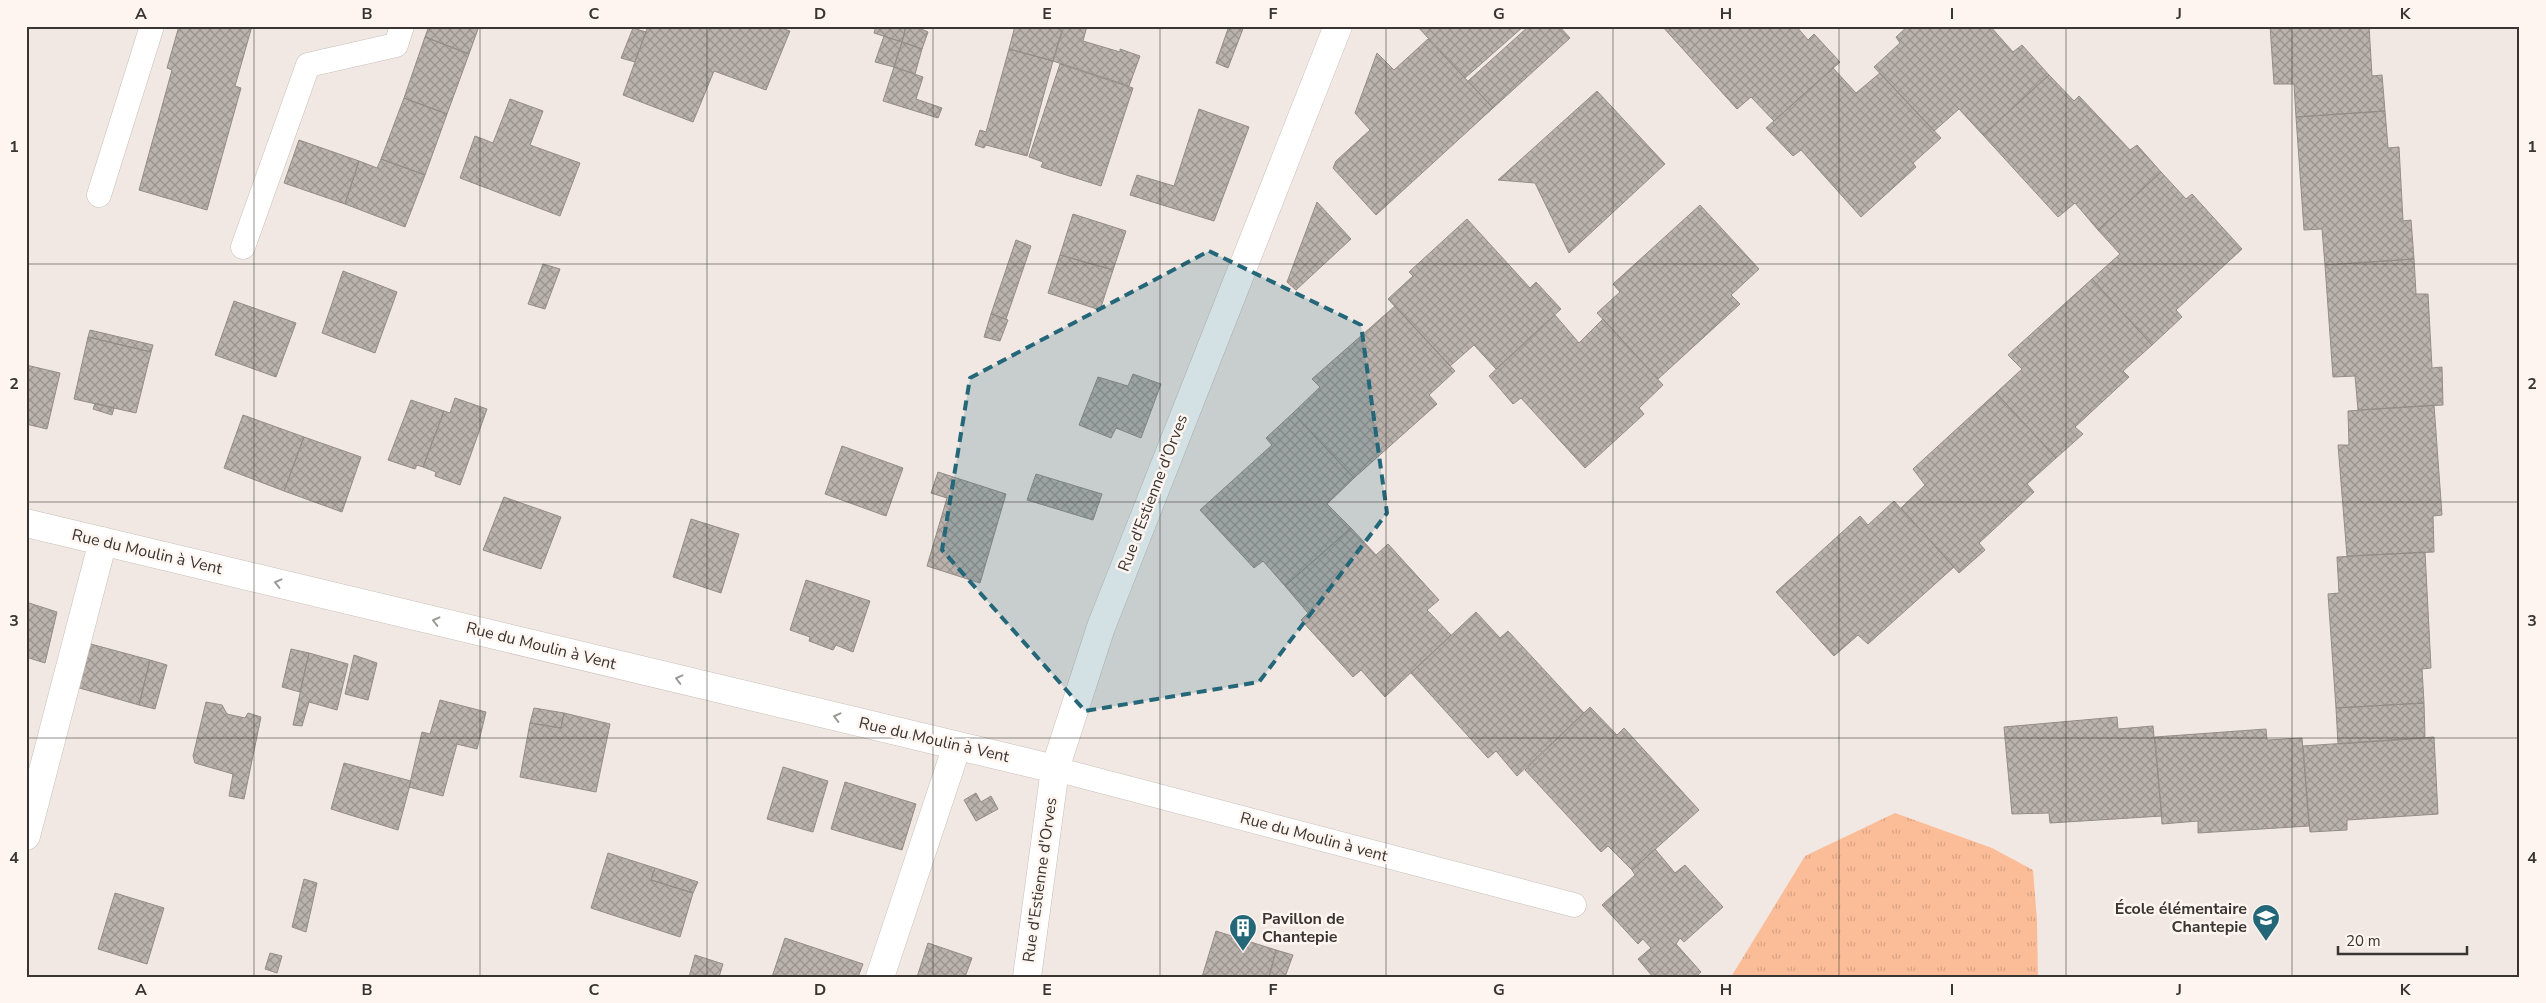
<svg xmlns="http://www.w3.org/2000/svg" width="2546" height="1003" font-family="'Nunito Sans',sans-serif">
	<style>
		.park { fill: url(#park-tufts) }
		.building { fill: url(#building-cross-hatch); stroke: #948c87 }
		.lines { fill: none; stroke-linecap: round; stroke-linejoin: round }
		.service-casing { stroke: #c8bfba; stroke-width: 25 }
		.minor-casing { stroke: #c8bfba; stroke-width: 29 }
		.service { stroke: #fff; stroke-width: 24 }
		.minor { stroke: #fff; stroke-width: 28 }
		.oneway { stroke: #9c9a98 }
		.marked { fill: #236779; fill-opacity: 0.2; stroke: #236779; stroke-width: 4; stroke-dasharray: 10 6; stroke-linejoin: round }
		.grid { fill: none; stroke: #383532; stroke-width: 1; stroke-opacity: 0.55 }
		.labels { text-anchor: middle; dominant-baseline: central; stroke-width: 5; stroke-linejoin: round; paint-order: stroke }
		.street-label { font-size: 16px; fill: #383532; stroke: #fff5f0 }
		.poi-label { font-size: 16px; font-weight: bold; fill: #383532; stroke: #fff5f0; text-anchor: end }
		.neatline { fill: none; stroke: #383532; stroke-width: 2 }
		.grid-label { font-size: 16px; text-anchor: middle; font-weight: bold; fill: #383532 }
	</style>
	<defs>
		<pattern id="park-tufts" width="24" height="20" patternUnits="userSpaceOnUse" patternTransform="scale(1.25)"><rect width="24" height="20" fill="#fbbd98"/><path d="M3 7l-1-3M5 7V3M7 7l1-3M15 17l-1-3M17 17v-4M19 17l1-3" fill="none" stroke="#d8a383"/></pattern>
		<pattern id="building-cross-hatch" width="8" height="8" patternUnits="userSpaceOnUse" patternTransform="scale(1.25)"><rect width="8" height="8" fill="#bbb2ad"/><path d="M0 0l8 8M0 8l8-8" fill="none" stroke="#99928d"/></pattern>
	</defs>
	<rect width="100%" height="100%" fill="#f2e8e3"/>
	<path class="park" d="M1895 813 1992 848 2033 870 2037 920 2038 977H1731L1805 856Z"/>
	<path class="building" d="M179 26H252L235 86 241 88 207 210 139 190 172 70 167 68Z
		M429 26H479L469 54 425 37Z
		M648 26H776L790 31 766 90 714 71 693 122 623 95Z
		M876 26H906L902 42 874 33Z
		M906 26H915L928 32 922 49 902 42Z
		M1015 26H1051L1062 30 1053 61 1009 49Z
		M1064 26H1087L1083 41 1120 52V49L1140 56 1129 86 1053 61Z
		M1229 26H1244L1228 68 1216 63Z
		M1417 26H1524L1465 78Z
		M1529 26H1559L1570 38 1493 108 1468 81Z
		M1662 26H1796L1808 40 1814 34 1840 62 1774 121 1751 97 1737 109Z
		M1908 26H1990L2013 52 2022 45 2049 75 1983 135 1959 109 1934 131 1874 67 1900 43 1896 37Z
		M2270 26H2369L2372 76 2382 75 2385 111 2296 117 2294 84H2274Z
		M633 28 646 32 635 62 621 58Z
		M884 36 902 42 894 67 875 62Z
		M425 37 469 54 447 114 404 98Z
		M1428 39 1493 108 1376 215 1333 168 1336 161 1370 130 1355 113 1377 53 1394 70Z
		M902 42 922 49 915 74 894 67Z
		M1009 49 1053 61 1027 156 986 145 984 148 975 145 980 130 986 132Z
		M1060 64 1133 88 1101 186 1041 167 1043 162 1029 157Z
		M894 67 923 77 916 99 942 108 938 118 883 101Z
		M1833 68 1856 93 1880 73 1941 138 1913 163 1916 167 1861 217 1801 150 1793 156 1766 128Z
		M2049 75 2074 101 2079 96 2130 150 2137 145 2161 172 2098 230 2075 203 2058 217 1983 135Z
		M1597 91 1665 164 1569 253 1535 183 1498 180Z
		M404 98 447 114 425 175 381 159Z
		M510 99 543 111 530 145 580 163 560 216 460 178 475 136 493 143Z
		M1199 109 1249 127 1214 221 1130 195 1137 175 1174 186Z
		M2385 111 2388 148 2399 147 2403 221 2411 220 2414 259 2325 265 2322 229 2304 230 2296 117Z
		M299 140 359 161 345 204 284 183Z
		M381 159 425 175 405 227 345 204 359 161 377 168Z
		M2161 172 2186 199 2192 194 2242 249 2176 310 2182 317 2152 345 2092 279 2120 254 2098 230Z
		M1317 202 1351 239 1296 290 1287 282Z
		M1700 205 1759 269 1731 295 1740 304 1658 379 1597 313 1620 292 1613 284Z
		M1073 214 1126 231 1113 270 1060 255Z
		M1467 219 1530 288 1536 282 1561 309 1496 369 1474 345 1450 366 1388 299 1413 276 1409 272Z
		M1016 240 1031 246 1006 319 991 314Z
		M1060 255 1113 270 1100 310 1048 293Z
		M2414 259 2416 294H2428L2432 368 2442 367 2443 405 2358 410 2355 376 2333 377 2325 265Z
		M543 264 560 269 545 309 528 304Z
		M343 271 397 292 375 353 322 333Z
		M2092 279 2152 345 2123 371 2129 377 2075 427 2083 434 2056 458 1996 393 2022 369 2008 355Z
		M234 301 296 323 276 377 215 355Z
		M1395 306 1455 371 1429 395 1437 404 1354 478 1293 413 1320 387 1312 379Z
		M991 314 1008 320 1000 341 984 337Z
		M1555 315 1579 343 1603 319 1663 385 1639 408 1644 414 1585 468 1521 398 1513 404 1489 376Z
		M90 330 153 345 151 352 88 337Z
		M88 337 151 352 136 413 74 399Z
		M26 365 60 373 47 429 26 424Z
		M1133 374 1161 384 1141 438 1116 428 1111 438 1079 425 1098 377 1128 386Z
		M1996 393 2056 458 2027 484 2034 492 1979 543 1985 550 1959 573 1901 508 1925 485 1913 469Z
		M455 398 487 409 460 485 435 476 436 472 423 467 444 411 450 413Z
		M411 400 444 411 423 467 417 465 415 469 388 460Z
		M95 403 114 408 112 415 93 409Z
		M2434 405 2442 515 2433 516 2434 552 2347 556 2338 445H2349L2348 411Z
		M1293 413 1354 478 1327 504 1351 528 1285 586 1263 561 1254 568 1200 510 1272 445 1266 438Z
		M243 415 304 437 284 491 224 468Z
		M304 437 361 457 342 512 284 491Z
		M842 446 903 468 886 516 825 494Z
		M938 472 1006 494 980 583 927 566 947 498 931 493Z
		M1036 474 1102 494 1093 520 1027 500Z
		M504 497 561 517 541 569 483 550Z
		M1894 501 1954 567 1868 644 1858 635 1834 656 1776 592 1860 516 1868 525Z
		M691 519 739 534 721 593 673 577Z
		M1351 528 1376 555 1388 544 1439 600 1427 610 1451 635 1385 697 1361 670 1353 677 1301 620 1308 613 1285 586Z
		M2425 552 2431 668 2422 669 2424 703 2336 708 2328 594 2339 593 2337 557Z
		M806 580 870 601 853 652 836 645 833 650 809 641 810 637 790 630Z
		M26 602 57 612 45 663 26 657Z
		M1476 612 1500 638 1508 631 1584 713 1517 776 1496 751 1488 758 1411 673Z
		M87 643 150 660 139 705 76 687Z
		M291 649 309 653 300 692 282 687Z
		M309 653 348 664 337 710 309 702 302 726 293 725Z
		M354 655 377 663 368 700 345 694Z
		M150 660 167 665 155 709 139 705Z
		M440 700 486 712 477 749 457 744 443 796 409 787 422 732 430 734Z
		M206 702 222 705 227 714 245 718 248 713 261 717 244 799 229 796 233 774 195 763 193 756Z
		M2424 703 2425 738 2338 744 2336 708Z
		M1590 707 1617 735 1624 728 1699 810 1632 870 1608 846 1601 852 1525 770Z
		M534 708 564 713 561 728 530 723Z
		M564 713 610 724 596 792 520 777 530 723 561 728Z
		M2117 717 2118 729 2153 726 2162 816 2050 823 2049 813 2012 814 2004 727Z
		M2266 729 2267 740 2302 738 2309 826 2198 833V821L2162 824 2155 737Z
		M2434 737 2438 814 2347 820V830L2310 832 2303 746Z
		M344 763 411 781 398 830 331 809Z
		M783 767 828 781 813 832 767 819Z
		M845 782 916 804 902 850 831 829Z
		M976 793 981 802 991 796 998 809 976 821 964 800Z
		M1655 849 1675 873 1685 865 1723 907 1684 942 1680 938 1676 944 1701 972 1696 977H1653L1638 959 1651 948 1643 939 1638 944 1602 905 1635 875 1632 870Z
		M608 853 655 868 651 880 693 893 680 937 591 908Z
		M655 868 698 882 693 893 651 880Z
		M304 879 317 883 306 932 292 927Z
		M115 893 164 908 147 964 98 949Z
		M1216 931 1276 950 1269 977H1202Z
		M785 938 863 964 858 977H772Z
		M928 943 972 958 965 977H917Z
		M1276 950 1293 955 1285 977H1269Z
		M270 953 282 956 277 973 265 969Z
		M695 955 723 964 719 977H689Z"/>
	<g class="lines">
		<defs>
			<path id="service" d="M99 195 152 26
				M243 247 308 65 396 45 402 26
				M1055 769 1574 905"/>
			<path id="minor" d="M26 523 1055 769
				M26 836 103 541
				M880 977 957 746
				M1027 977 1055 769 1101 627 1338 26"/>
		</defs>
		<use href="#service" class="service-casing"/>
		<use href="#minor" class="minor-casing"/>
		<use href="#service" class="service"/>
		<use href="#minor" class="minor"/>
	</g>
	<defs><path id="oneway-chevron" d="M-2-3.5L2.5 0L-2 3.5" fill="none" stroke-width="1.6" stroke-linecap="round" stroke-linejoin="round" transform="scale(1.25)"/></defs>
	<g class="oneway">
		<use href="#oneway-chevron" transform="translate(278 583) rotate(-166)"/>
		<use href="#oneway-chevron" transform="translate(436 621) rotate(-166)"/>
		<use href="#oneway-chevron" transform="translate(679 679) rotate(-166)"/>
		<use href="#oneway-chevron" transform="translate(837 717) rotate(-166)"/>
	</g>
	<path class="marked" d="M1209 251 1361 325 1387 513 1259 682 1085 711 942 550 970 378Z"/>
	<path class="grid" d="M254 26V977M480 26V977M707 26V977M933 26V977M1160 26V977M1386 26V977M1613 26V977M1839 26V977M2066 26V977M2292 26V977M26 264H2520M26 502H2520M26 738H2520"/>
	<defs>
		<symbol id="school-pin" viewBox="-11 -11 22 30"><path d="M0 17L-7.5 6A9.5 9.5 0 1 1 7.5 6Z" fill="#236779" stroke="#fff5f0"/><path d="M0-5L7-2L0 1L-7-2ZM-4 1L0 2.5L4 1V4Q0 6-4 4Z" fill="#fff"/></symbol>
		<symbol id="building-pin" viewBox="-11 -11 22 30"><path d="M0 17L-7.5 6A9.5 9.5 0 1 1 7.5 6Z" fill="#236779" stroke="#fff5f0"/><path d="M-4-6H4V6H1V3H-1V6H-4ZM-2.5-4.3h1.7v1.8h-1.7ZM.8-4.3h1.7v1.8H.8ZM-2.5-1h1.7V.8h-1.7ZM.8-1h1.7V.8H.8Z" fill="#fff"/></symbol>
	</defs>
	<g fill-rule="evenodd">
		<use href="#school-pin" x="2250" y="902" width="32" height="43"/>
		<use href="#building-pin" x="1227" y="912" width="32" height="43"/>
	</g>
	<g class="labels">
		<g class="street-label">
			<text transform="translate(1153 493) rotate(-69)">Rue d'Estienne d'Orves</text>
			<text transform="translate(147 552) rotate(13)">Rue du Moulin à Vent</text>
			<text transform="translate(541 646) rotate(14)">Rue du Moulin à Vent</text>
			<text transform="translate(934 740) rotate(13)">Rue du Moulin à Vent</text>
			<text transform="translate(1314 837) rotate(15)">Rue du Moulin à vent</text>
			<text transform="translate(1040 880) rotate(-82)">Rue d'Estienne d'Orves</text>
		</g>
		<g class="poi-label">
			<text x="2247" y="909">École élémentaire<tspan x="2247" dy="18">Chantepie</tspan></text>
			<text x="1262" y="919" text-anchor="start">Pavillon de<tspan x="1262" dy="18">Chantepie</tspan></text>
		</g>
	</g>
	<rect width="2546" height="1003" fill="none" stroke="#fff5f0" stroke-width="55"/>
	<path d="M2338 946v8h129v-8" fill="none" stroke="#383532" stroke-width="2.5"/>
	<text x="2346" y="946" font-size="15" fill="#383532" stroke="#fff5f0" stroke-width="4" paint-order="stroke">20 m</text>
	<rect x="28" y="28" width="2490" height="948" class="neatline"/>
	<g class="grid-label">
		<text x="141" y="19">A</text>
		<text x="367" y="19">B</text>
		<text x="594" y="19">C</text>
		<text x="820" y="19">D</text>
		<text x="1047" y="19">E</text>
		<text x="1273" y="19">F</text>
		<text x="1499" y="19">G</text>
		<text x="1726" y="19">H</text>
		<text x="1952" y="19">I</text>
		<text x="2179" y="19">J</text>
		<text x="2405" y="19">K</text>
		<text x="14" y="152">1</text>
		<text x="2532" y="152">1</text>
		<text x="14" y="389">2</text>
		<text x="2532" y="389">2</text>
		<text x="14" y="626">3</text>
		<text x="2532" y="626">3</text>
		<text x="14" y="863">4</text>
		<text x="2532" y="863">4</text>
		<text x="141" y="995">A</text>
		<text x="367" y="995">B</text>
		<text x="594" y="995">C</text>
		<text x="820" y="995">D</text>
		<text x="1047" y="995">E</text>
		<text x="1273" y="995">F</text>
		<text x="1499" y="995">G</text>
		<text x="1726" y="995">H</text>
		<text x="1952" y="995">I</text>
		<text x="2179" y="995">J</text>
		<text x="2405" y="995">K</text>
	</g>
</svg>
